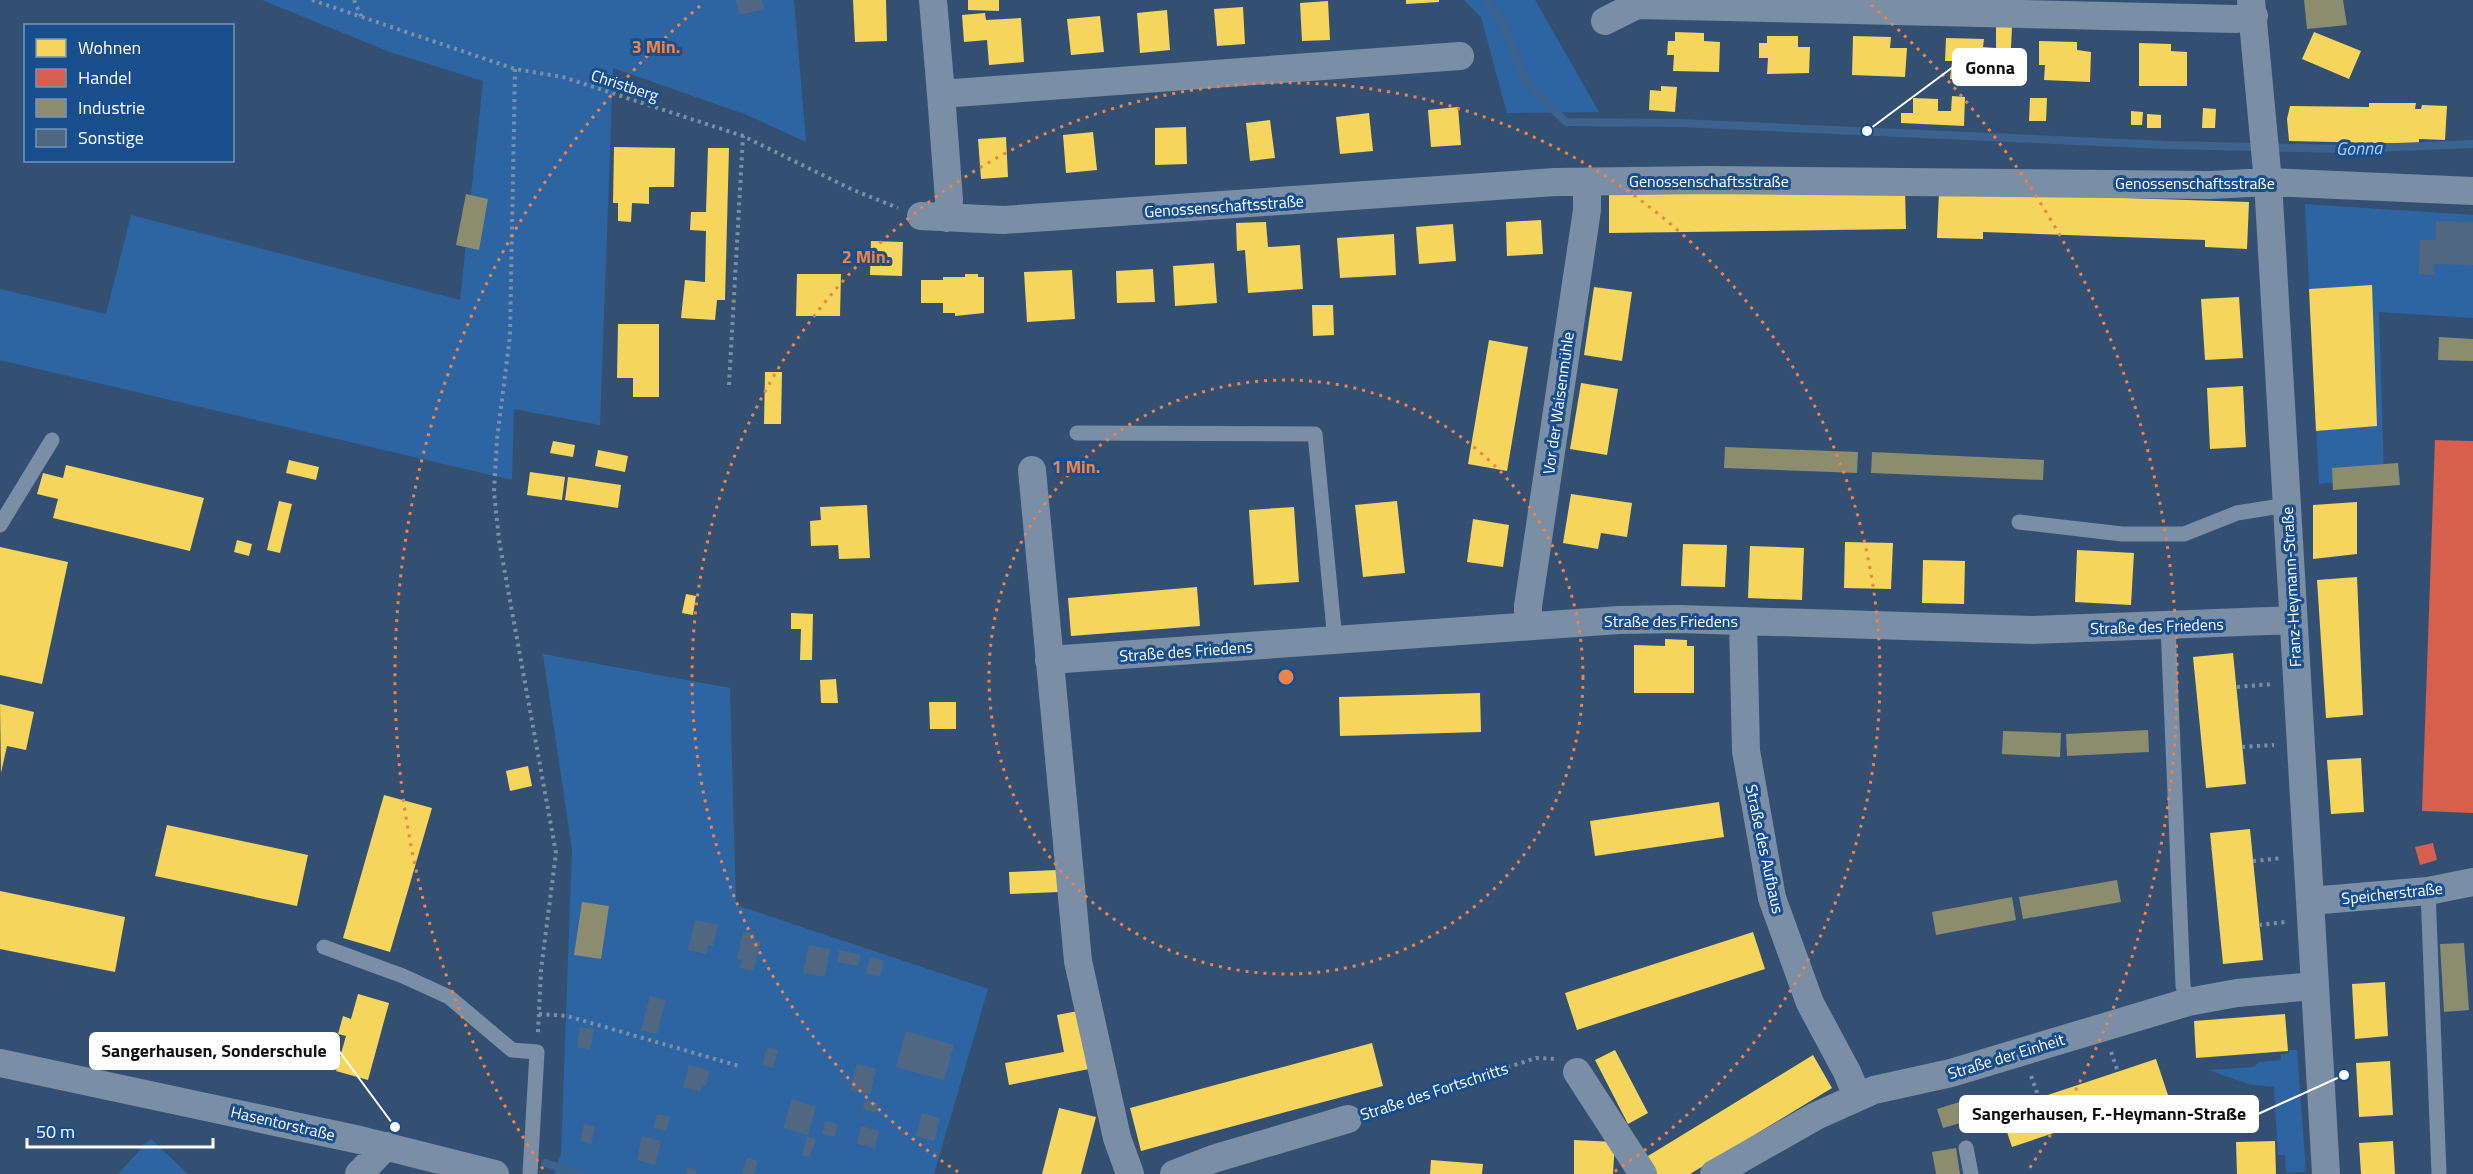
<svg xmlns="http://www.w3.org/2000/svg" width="2473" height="1174" font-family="'Titillium Web',sans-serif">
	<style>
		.green { fill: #2d65a3 }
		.homes { fill: #f6d55c }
		.shops { fill: #d6604d }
		.industry { fill: #8c8c6e }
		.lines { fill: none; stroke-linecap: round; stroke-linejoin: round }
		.stream { stroke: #3c628e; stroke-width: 8 }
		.building { fill: #506782 }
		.path { stroke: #7a8fa6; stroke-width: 4; stroke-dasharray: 3 4.5; stroke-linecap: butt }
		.lane { stroke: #7a8fa6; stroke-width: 15 }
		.street { stroke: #7a8fa6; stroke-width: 28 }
		.ring { fill: none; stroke: #ee8249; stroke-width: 3; stroke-dasharray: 3 6 }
		.labels { text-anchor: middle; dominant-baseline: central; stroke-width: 6; stroke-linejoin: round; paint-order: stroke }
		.street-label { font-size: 16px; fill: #fff; stroke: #194e8c }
		.water-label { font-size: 18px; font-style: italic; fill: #b0d1f5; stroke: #194e8c }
		.centre { fill: #ee8249; stroke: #194e8c; stroke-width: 3 }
		.ring-label { font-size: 18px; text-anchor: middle; font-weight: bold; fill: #ee8249; stroke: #194e8c; stroke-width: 6; stroke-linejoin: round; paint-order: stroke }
		.leader { fill: none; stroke: #fff; stroke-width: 2 }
		.callout-dot { fill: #fff; stroke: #194e8c; stroke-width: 2 }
		.callout { fill: #fff; stroke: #fff; stroke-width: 2 }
		.callout-label { font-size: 18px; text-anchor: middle; font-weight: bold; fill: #111 }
	</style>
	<rect width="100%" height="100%" fill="#335072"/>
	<path class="green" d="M262 0H794L806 142 747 115 613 68 600 425 514 409 512 480 0 360V289L106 314 131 215 460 300 483 81 390 52Z
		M1464 0H1535L1599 112 1507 113 1481 17Z
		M2305 204 2473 215V318L2379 312 2384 476 2319 484Z
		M543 654 730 688 736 905 988 989 934 1174H554L561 1154 572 850Z
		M2289 1050H2297L2306 1172 2286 1173 2285 1155H2278L2274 1087 2248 1084 2209 1070 2254 1067 2259 1062 2281 1060V1054L2289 1053Z
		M151 1138V1139L188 1174H118Z"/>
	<path class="homes" d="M853 0H886L887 41 855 42Z
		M968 0H999V11L968 10Z
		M1406 0H1439V2L1406 4Z
		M1328 1 1330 40 1302 41 1300 3Z
		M1243 7 1245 44 1217 46 1214 9Z
		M1167 10 1170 50 1140 53 1137 13Z
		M985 13 986 20 1021 18 1024 62 989 65 987 40 964 42 962 15Z
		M1100 16 1104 52 1071 55 1067 19Z
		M1996 27H2012L2011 48H1998L1997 81 1950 79 1952 61H1945L1946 38 1984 39 1983 47 1996 48Z
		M1675 32 1704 33V41L1720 42 1719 72 1673 71 1674 55H1667L1668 41H1675Z
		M2314 32 2361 51 2349 79 2302 59Z
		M1767 36H1798V47H1810L1809 73 1767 74 1768 58H1759V43H1767Z
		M1853 36 1891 37 1890 48H1907L1905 77 1852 75Z
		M2039 41 2077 42V50L2091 52 2090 82 2044 80 2045 65H2039Z
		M2139 43 2171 44V51L2187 52V86H2139Z
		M1661 86 1677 87 1675 112 1649 110 1650 90 1661 91Z
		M1952 96 1965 97 1964 126 1901 123V113H1913V98L1938 99V111H1951Z
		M2030 98H2047L2046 121H2029Z
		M2369 103H2416L2415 109H2421L2422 105 2447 106 2445 140 2419 139V144L2289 141 2287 119 2290 106 2369 107Z
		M1458 107 1461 145 1431 147 1428 110Z
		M2203 108 2216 109 2215 128H2202Z
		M2131 111 2143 112 2142 125H2131Z
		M1369 113 1373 151 1340 154 1336 117Z
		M2147 114 2161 115V128H2147Z
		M1270 120 1275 158 1250 161 1246 123Z
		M1186 127 1187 164 1155 165V128Z
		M1093 132 1097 170 1066 173 1063 135Z
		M1006 137 1008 177 981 179 978 139Z
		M614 147 675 148 674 187H649V204L632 203 631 222 618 221V203H613Z
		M708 148H729L725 300H717L715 320 681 318 685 280 705 282 706 231 690 230 691 212H706Z
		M1905 190 1906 229 1609 233V194Z
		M1939 192 2249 202 2247 249 2205 247V240L1983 232V239L1937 238Z
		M1541 220 1543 254 1507 256 1506 222Z
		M1266 222 1268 247 1300 245 1303 289 1248 293 1245 250 1237 251 1236 223Z
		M1453 224 1456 261 1419 264 1416 227Z
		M1394 234 1396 275 1340 278 1337 238Z
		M871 241 903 242 902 276 870 275Z
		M1214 263 1217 303 1175 306 1173 266Z
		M1153 269 1155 302 1117 303 1116 271Z
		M1072 270 1075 319 1027 322 1024 272Z
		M797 274H841L840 316H796Z
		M965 274H978V277H984V313L955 316V313H943V303H921V280H943V277H965Z
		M2372 285 2377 426 2316 431 2309 289Z
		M1594 287 1632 292 1622 361 1584 355Z
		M2239 297 2243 358 2205 360 2201 299Z
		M1312 305H1333L1334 335 1313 336Z
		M618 324H659V397H633V378H617Z
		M1489 340 1528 347 1507 471 1468 464Z
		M765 372H782L781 424H764Z
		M1581 383 1618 389 1607 455 1570 449Z
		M2243 386 2246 447 2210 449 2207 388Z
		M553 441 575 445 573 457 550 453Z
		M598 450 628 456 625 472 595 466Z
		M289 460 319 467 316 480 286 473Z
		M66 465 204 498 190 551 53 518 58 499 37 494 43 473 63 478Z
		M530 472 565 477 562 500 527 495Z
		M568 477 621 485 618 508 565 500Z
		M1571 494 1632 503 1627 537 1601 533 1598 549 1563 543Z
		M279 501 292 504 280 553 267 550Z
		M1397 501 1405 573 1363 577 1355 505Z
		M2357 502V554L2313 559V505Z
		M867 505 870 558 839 559 838 545 811 546 810 521 821 520 820 507Z
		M1294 507 1299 582 1254 585 1249 510Z
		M1473 519 1509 525 1503 567 1467 562Z
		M237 540 252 544 249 556 234 552Z
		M1845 542 1893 543 1891 589 1844 588Z
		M1683 544 1727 545 1725 587 1681 586Z
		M1750 546 1804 548 1802 600 1748 598Z
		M0 547 68 562 42 684 0 675Z
		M2077 550 2134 553 2131 605 2075 602Z
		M1923 560 1965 561 1964 604 1922 603Z
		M2357 577 2363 715 2326 718 2317 580Z
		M1197 587 1200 626 1071 636 1068 598Z
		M686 594 696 596 693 615 682 613Z
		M791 613 813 614 812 660H800L801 629H791Z
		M1665 639 1687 640V646H1694V693H1634V645L1665 646Z
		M2233 653 2246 784 2206 788 2193 657Z
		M836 679 838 703H821L820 680Z
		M1480 693 1481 732 1340 736 1339 697Z
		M929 702H956V729H930Z
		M0 704 34 712 26 750 7 746 1 773Z
		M2361 758 2364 812 2331 814 2327 760Z
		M528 766 532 786 510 791 506 771Z
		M384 795 432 808 390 952 343 938Z
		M1719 802 1724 837 1595 856 1590 821Z
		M167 825 308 855 297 906 155 876Z
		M2250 829 2263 960 2223 964 2210 833Z
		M1057 870 1059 892 1010 894 1009 872Z
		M0 891 125 917 115 972 0 949Z
		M1753 932 1765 969 1577 1030 1565 993Z
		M2385 982 2388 1036 2355 1039 2352 984Z
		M358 994 389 1003 368 1080 336 1071 346 1036 338 1034 343 1016 351 1019Z
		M1078 1011 1089 1069 1009 1085 1005 1063 1064 1052 1057 1015Z
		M2285 1014 2288 1051 2196 1058 2194 1021Z
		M1372 1043 1383 1086 1141 1151 1130 1108Z
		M1615 1050 1648 1113 1628 1124 1595 1060Z
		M1813 1055 1832 1088 1690 1174H1652L1643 1159Z
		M2156 1059 2168 1095 2012 1147 2000 1111Z
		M2390 1061 2393 1115 2359 1117 2356 1063Z
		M1059 1108 1096 1117 1081 1174H1042Z
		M1574 1140 1615 1142 1613 1174H1574Z
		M2275 1141 2276 1174H2237L2236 1142Z
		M2393 1141 2395 1174H2361L2359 1143Z
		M1431 1160 1483 1164 1482 1174H1430Z"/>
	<path class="shops" d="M2435 440 2473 441V813L2422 811Z
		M2433 843 2437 860 2420 865 2415 847Z"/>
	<path class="industry" d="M2304 0H2343L2347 25 2307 29Z
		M466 194 488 199 479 250 456 245Z
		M2439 337 2473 339V361L2438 360Z
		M1725 447 1858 452 1857 473 1724 468Z
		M1872 452 2044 460 2043 480 1871 473Z
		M2398 463 2400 485 2333 490 2332 468Z
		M2148 730 2149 752 2067 756 2066 734Z
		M2003 731 2061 733 2060 757 2002 754Z
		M2117 880 2121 902 2023 919 2019 897Z
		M2012 897 2016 920 1936 935 1932 912Z
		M582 902 609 906 601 959 574 955Z
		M2464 943 2469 1010 2444 1012 2440 944Z
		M1979 1096 1985 1116 1943 1128 1937 1109Z
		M1956 1148 1960 1174H1936L1932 1152Z"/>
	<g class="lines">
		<path class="stream" d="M1485 0 1503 23 1525 81 1566 122 1678 123 2166 145 2347 149 2473 144
			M545 1163 581 1174"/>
	</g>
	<path class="building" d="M736 0H762L764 9 740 15Z
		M2436 221 2473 222V265L2434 264V275L2419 274 2420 240H2436Z
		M695 920 718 925 713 946 708 945 706 954 688 950Z
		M743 932 755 934 754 940 761 941 753 971 740 968 742 960 737 959Z
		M809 945 830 949 825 977 803 973Z
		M839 950 861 955 858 966 837 962Z
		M870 957 884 961 880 977 866 973Z
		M650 996 666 1000 657 1034 641 1030Z
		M580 1027 594 1029 590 1050 577 1047Z
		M906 1031 954 1045 944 1080 896 1067Z
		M767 1047 778 1050 773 1068 762 1065Z
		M857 1064 876 1069 870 1095 850 1090Z
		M689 1065 710 1071 706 1086 702 1084 700 1092 683 1087Z
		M792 1099 816 1107 808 1135 783 1128Z
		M865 1100 878 1103 876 1113 863 1109Z
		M922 1113 940 1118 934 1141 916 1136Z
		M657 1114 670 1117 666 1131 653 1128Z
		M825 1121 838 1124 834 1137 822 1134Z
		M584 1124 595 1127 591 1144 580 1141Z
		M861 1126 879 1131 875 1148 857 1144Z
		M642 1136 661 1141 655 1165 637 1160Z
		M807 1137 816 1139 810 1157 802 1155Z
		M747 1158 758 1161 754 1174H742Z
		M688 1167 697 1170 695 1174H686Z"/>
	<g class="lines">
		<path class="path" d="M312 0 515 69 563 77 743 136 851 189 898 208
			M354 0 361 16
			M515 69 510 336 497 439 494 492 499 540 556 853 541 970 538 1033
			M729 385 743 136
			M2237 687 2272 684
			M2242 747 2274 745
			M2253 861 2282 858
			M2259 925 2285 922
			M539 1014 567 1016 739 1066
			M2111 1052 2118 1072
			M2031 1076 2039 1098
			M1372 1112 1536 1058 1557 1059"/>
		<path class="lane" d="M1077 433 1315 434 1335 640
			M2019 522 2122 534H2184L2237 513 2287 505
			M0 525 52 440
			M2168 626 2183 986 2188 1002
			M2428 891 2439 1174
			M324 947 403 976 449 997 512 1050 537 1052 530 1174
			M1966 1148 1971 1174"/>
		<path class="street" d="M933 0 941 94
			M2251 0 2268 182 2326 1174
			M1605 21 1637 5 2236 19 2254 16
			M921 216 1003 220 1555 182 1709 180 2210 185 2268 182 2473 191
			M947 218 949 200 941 94 1460 56
			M1032 470 1078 961 1117 1138 1130 1174
			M1743 621 1746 751 1772 898 1810 1003 1847 1072 1857 1096
			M1528 625V606L1587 210V182
			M1049 660 1619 620 1679 619 2032 630 2293 620
			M2310 901 2428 891 2473 882
			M0 1063 360 1140 495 1174
			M1577 1072 1643 1174
			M359 1174 386 1146
			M1174 1174 1213 1159 1348 1119
			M1714 1174 1816 1116 1874 1090 1951 1073 2188 1002 2237 993 2314 986"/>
	</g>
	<g class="ring">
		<circle cx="1286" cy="677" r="297"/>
		<path d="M958 1172A594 594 0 1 1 1614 1172"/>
		<path d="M543 1169A891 891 0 0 1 701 5M1871 5A891 891 0 0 1 2029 1169"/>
	</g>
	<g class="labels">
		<g class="street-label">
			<text transform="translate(625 85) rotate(18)">Christberg</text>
			<text x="1709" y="181">Genossenschaftsstraße</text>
			<text x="2195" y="183">Genossenschaftsstraße</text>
			<text transform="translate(1224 206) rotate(-4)">Genossenschaftsstraße</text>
			<text transform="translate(1558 403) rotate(-82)">Vor der Waisenmühle</text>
			<text transform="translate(2291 587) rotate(-93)">Franz-Heymann-Straße</text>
			<text x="1671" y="621">Straße des Friedens</text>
			<text transform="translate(2157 626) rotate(-2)">Straße des Friedens</text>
			<text transform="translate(1186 651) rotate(-4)">Straße des Friedens</text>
			<text transform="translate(1765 849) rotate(78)">Straße des Aufbaus</text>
			<text transform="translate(2392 893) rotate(-6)">Speicherstraße</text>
			<text transform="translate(2006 1056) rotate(-17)">Straße der Einheit</text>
			<text transform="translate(1434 1091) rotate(-18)">Straße des Fortschritts</text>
			<text transform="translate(283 1123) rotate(13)">Hasentorstraße</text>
		</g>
		<g class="water-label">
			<text transform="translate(2359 148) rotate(-1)">Gonna</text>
		</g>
	</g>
	<circle cx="1286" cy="677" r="9" class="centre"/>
	<g class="ring-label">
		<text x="656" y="53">3 Min.</text>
		<text x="866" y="263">2 Min.</text>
		<text x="1076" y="473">1 Min.</text>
	</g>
	<path class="leader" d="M1867 131L1953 67M395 1127L339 1051M2344 1075L2258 1114"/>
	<g class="callout-dot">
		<circle cx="1867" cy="131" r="6"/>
		<circle cx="395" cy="1127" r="6"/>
		<circle cx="2344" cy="1075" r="6"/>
	</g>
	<g class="callout">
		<rect x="1953" y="49" width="73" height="36" rx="6"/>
		<rect x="90" y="1033" width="249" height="36" rx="6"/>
		<rect x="1960" y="1096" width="298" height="36" rx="6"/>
	</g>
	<g class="callout-label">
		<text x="1990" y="74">Gonna</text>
		<text x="214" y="1057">Sangerhausen, Sonderschule</text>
		<text x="2109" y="1120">Sangerhausen, F.-Heymann-Straße</text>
	</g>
	<rect x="24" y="24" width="210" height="138" fill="#194e8c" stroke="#7595ba" stroke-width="1.5"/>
	<rect x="36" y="39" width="30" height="18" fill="#f6d55c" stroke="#7595ba" stroke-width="1.5"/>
	<text x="78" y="54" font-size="18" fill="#ffffff">Wohnen</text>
	<rect x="36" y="69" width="30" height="18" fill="#d6604d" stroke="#7595ba" stroke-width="1.5"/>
	<text x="78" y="84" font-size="18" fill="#ffffff">Handel</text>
	<rect x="36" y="99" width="30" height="18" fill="#8c8c6e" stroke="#7595ba" stroke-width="1.5"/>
	<text x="78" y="114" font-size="18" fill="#ffffff">Industrie</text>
	<rect x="36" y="129" width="30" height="18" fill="#506782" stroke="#7595ba" stroke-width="1.5"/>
	<text x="78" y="144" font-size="18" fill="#ffffff">Sonstige</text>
	<path d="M27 1138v9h186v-9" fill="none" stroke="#ffffff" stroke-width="3"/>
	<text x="36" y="1138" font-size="18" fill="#ffffff" stroke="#194e8c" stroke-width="4.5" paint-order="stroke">50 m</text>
</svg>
